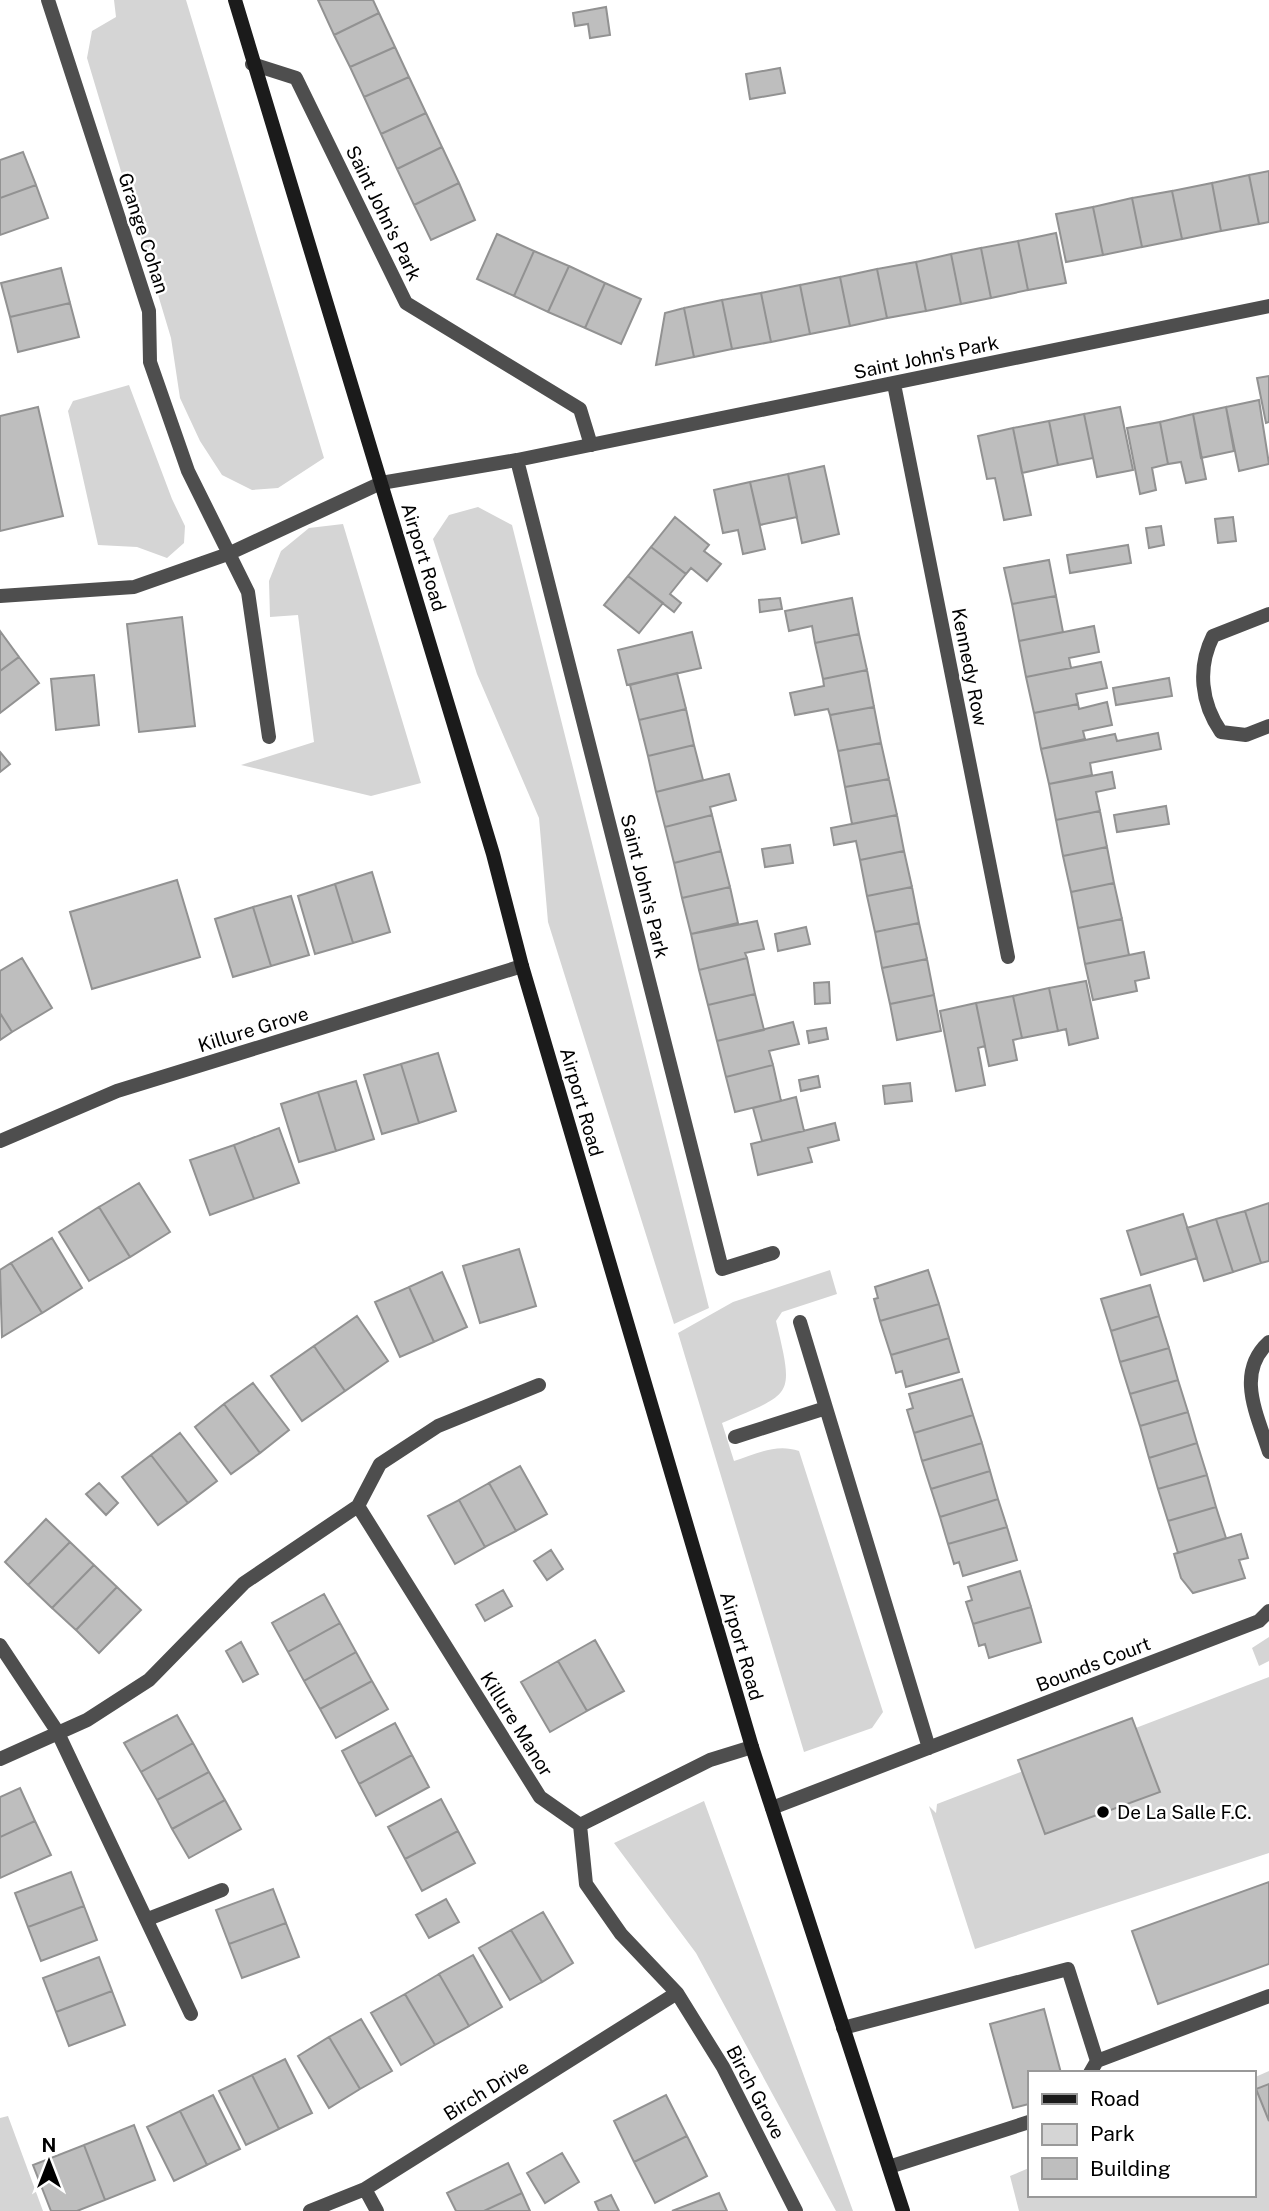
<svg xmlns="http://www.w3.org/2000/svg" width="1269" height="2211" font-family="'Public Sans',sans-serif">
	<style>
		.green { fill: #d5d5d5 }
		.building { fill: #bebebe; stroke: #929292; stroke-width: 2 }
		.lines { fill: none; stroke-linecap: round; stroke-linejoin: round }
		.service { stroke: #4e4e4e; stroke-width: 14 }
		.minor { stroke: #4e4e4e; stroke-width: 14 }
		.secondary { stroke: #1b1b1b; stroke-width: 14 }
		.poi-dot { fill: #000; stroke: #fff; stroke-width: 2.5 }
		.labels { text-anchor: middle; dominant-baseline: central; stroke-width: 5; stroke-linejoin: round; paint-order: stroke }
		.street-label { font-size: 19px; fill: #000; stroke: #fff }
		.poi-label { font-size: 19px; fill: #000; stroke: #fff; text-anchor: start }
	</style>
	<rect width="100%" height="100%" fill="#fff"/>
	<path class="green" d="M114 0H186L324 458 278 488 252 490 222 475 200 441 180 398 171 338 87 58 92 31 116 17Z
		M129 385 172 499 185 526 184 543 167 558 137 547 98 545 68 411 73 401Z
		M478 507 512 525 709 1308 674 1324 548 922 539 818 477 674 433 539 449 515Z
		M343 524 421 783 371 796 241 765 314 742 298 615 270 617 269 581 281 551 309 528Z
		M830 1270 837 1294 782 1312 776 1321C795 1400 792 1392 722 1423L734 1461C756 1454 776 1443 799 1451L883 1712 872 1728 804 1752 678 1333 733 1302Z
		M1269 1637V1661L1259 1666 1252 1648Z
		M1269 1677V1853L975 1949 929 1806 936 1813 937 1804Z
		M704 1801 853 2211H836L696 1953 614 1843Z
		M1269 2071V2211H1019L1010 2176 1029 2168V2195H1253V2078Z
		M8 2116 43 2211H0V2118Z"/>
	<path class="building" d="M318 0H373L379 13 334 35Z
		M606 7 610 35 590 38 588 24 575 26 573 13Z
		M379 13 395 47 350 67 334 35Z
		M395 47 409 77 364 97 350 67Z
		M780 68 785 93 750 99 746 74Z
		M409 77 426 113 381 134 364 97Z
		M426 113 442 147 397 169 381 134Z
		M442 147 459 183 414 205 397 169Z
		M23 152 36 185 0 198V160Z
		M1269 171V222L1259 224 1249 175Z
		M1249 175 1259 224 1221 231 1212 183Z
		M459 183 475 220 431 240 414 205Z
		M1212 183 1221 231 1182 239 1172 191Z
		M36 185 48 218 0 235V198Z
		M1172 191 1182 239 1142 247 1132 198Z
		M1132 198 1142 247 1103 255 1093 207Z
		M1093 207 1103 255 1066 262 1056 214Z
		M1056 233 1066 283 1028 290 1018 241Z
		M497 234 534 251 514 296 477 279Z
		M1018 241 1028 290 991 298 981 248Z
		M981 248 991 298 961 304 951 254Z
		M534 251 569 266 548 312 514 296Z
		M951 254 961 304 926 311 916 262Z
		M916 262 926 311 887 318 877 269Z
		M569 266 605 283 585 328 548 312Z
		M61 268 70 303 10 317 1 283Z
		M877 269 887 318 850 326 840 277Z
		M840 277 850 326 810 334 800 285Z
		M605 283 641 299 621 344 585 328Z
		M800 285 810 334 771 342 761 293Z
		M761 293 771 342 732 349 722 300Z
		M722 300 732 349 694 357 684 308Z
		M70 303 79 337 18 352 10 317Z
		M684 308 694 357 656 365 665 313Z
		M1269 376V422L1266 423 1257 378Z
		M1259 400 1269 464 1239 471 1226 407Z
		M38 407 63 516 0 531V416Z
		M1120 407 1133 470 1097 477 1084 414Z
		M1226 407 1234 451 1201 458 1193 414Z
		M1084 414 1093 458 1058 465 1049 421Z
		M1193 414 1206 479 1186 483 1181 462 1168 464 1160 422Z
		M1049 421 1058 465 1022 473 1013 428Z
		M1160 422 1168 464 1152 468 1156 490 1140 494 1127 428Z
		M1013 428 1031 515 1004 520 995 478 987 479 978 436Z
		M824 466 839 534 802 543 788 474Z
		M788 474 797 517 760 525 750 482Z
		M750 482 765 549 743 554 738 530 723 533 714 490Z
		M675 517 709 545 704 551 721 564 707 581 691 568 686 574 651 547Z
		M1233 517 1236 541 1218 543 1215 519Z
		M1161 526 1164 545 1149 548 1146 528Z
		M1128 545 1131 563 1070 573 1067 555Z
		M651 547 686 574 670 594 681 603 674 612 628 576Z
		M1049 560 1056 596 1012 604 1004 568Z
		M628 576 663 603 639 633 604 605Z
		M1056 596 1063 632 1019 641 1012 604Z
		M780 598 782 609 760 612 759 600Z
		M852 598 859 634 815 643 812 626 789 631 785 611Z
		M182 617 195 726 139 732 127 624Z
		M1094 626 1099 652 1069 658 1071 668 1026 677 1019 641Z
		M0 631 19 657 0 671Z
		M692 632 701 668 627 685 618 650Z
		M859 634 867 670 823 679 815 643Z
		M19 657 39 683 0 713V671Z
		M1101 662 1107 688 1076 694 1078 704 1034 713 1026 677Z
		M867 670 874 707 830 715 828 709 795 715 790 693 824 686 823 679Z
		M677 673 686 709 639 720 630 685Z
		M94 675 99 725 56 730 51 679Z
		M1169 678 1172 696 1116 705 1113 688Z
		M1107 702 1112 725 1083 731 1085 739 1041 749 1034 713 1078 704 1079 709Z
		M874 707 881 743 838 751 830 715Z
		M686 709 694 745 648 756 639 720Z
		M1158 733 1161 749 1090 763 1092 775 1049 784 1041 749 1115 734 1117 741Z
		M881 743 889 779 845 787 838 751Z
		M694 745 703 780 656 792 648 756Z
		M0 752 10 764 0 772Z
		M1112 772 1115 788 1096 792 1100 811 1056 820 1049 784Z
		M729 774 736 800 710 807 712 815 665 827 656 792Z
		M889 779 897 815 852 824 845 787Z
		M1166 806 1169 824 1117 832 1114 815Z
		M1100 811 1107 847 1063 856 1056 820Z
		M712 815 721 851 674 863 665 827Z
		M897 815 904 851 860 860 856 841 834 845 831 828Z
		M790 845 793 863 765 867 762 849Z
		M1107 847 1114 883 1071 892 1063 856Z
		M721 851 730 887 682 898 674 863Z
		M904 851 912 887 867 896 860 860Z
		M372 872 390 932 353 943 335 884Z
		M177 880 200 957 92 989 70 912Z
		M1114 883 1122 919 1078 928 1071 892Z
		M335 884 353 943 315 954 298 896Z
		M730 887 738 923 691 934 682 898Z
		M912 887 919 923 875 932 867 896Z
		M291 896 309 955 271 966 253 907Z
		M253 907 271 966 233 977 215 919Z
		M1122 919 1129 955 1085 964 1078 928Z
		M757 921 764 949 745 953 747 958 699 970 691 934Z
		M919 923 927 959 882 968 875 932Z
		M806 927 810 944 778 951 775 934Z
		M1144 952 1149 978 1135 981 1137 991 1093 1000 1085 964Z
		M22 958 52 1008 12 1032 0 1013V971Z
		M747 958 755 994 708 1005 699 970Z
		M927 959 934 995 890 1004 882 968Z
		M1086 981 1098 1038 1069 1045 1066 1029 1058 1031 1049 988Z
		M829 982 830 1003 815 1004 814 983Z
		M1049 988 1058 1031 1022 1038 1013 996Z
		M755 994 764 1030 717 1041 708 1005Z
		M934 995 941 1031 897 1040 890 1004Z
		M1013 996 1022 1038 1013 1040 1017 1060 989 1066 976 1003Z
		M976 1003 985 1046 978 1048 985 1085 956 1091 940 1011Z
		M0 1013 12 1032 0 1040Z
		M793 1022 799 1044 769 1051 773 1065 726 1077 717 1041Z
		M826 1028 828 1039 809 1043 807 1031Z
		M438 1053 456 1111 419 1123 401 1064Z
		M401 1064 419 1123 382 1134 364 1075Z
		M773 1065 781 1101 735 1112 726 1077Z
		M818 1076 820 1087 801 1091 799 1080Z
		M356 1081 374 1139 336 1151 318 1092Z
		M910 1083 912 1101 885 1104 883 1086Z
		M318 1092 336 1151 299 1162 281 1104Z
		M796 1097 804 1131 762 1141 753 1108Z
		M835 1123 839 1140 808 1148 812 1162 758 1175 751 1144Z
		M279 1128 299 1183 254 1199 234 1145Z
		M234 1145 254 1199 210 1215 190 1160Z
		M139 1183 170 1232 130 1257 99 1207Z
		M1269 1203V1261L1261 1263 1245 1211Z
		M99 1207 130 1257 89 1281 59 1232Z
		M1245 1211 1261 1263 1233 1272 1216 1219Z
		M1183 1214 1197 1258 1141 1275 1127 1231Z
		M1216 1219 1233 1272 1204 1281 1187 1228Z
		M52 1238 82 1288 42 1313 11 1263Z
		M519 1249 536 1306 480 1323 463 1266Z
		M11 1263 42 1313 2 1337 0 1270Z
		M928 1270 939 1304 880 1321 874 1299 878 1298 875 1287Z
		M442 1272 467 1327 434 1342 409 1287Z
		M1150 1285 1159 1316 1111 1331 1101 1299Z
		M409 1287 434 1342 400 1357 375 1302Z
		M939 1304 949 1338 891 1355 880 1321Z
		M357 1316 388 1361 345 1391 314 1346Z
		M1159 1316 1169 1348 1120 1362 1111 1331Z
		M949 1338 959 1372 906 1387 902 1371 896 1373 891 1355Z
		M314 1346 345 1391 302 1421 271 1376Z
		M1169 1348 1178 1380 1130 1394 1120 1362Z
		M962 1379 973 1415 914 1433 907 1410 913 1408 909 1394Z
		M1178 1380 1188 1412 1140 1426 1130 1394Z
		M253 1383 289 1430 260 1453 224 1404Z
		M224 1404 260 1453 231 1474 195 1427Z
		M1188 1412 1197 1443 1149 1458 1140 1426Z
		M973 1415 982 1443 922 1461 914 1433Z
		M180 1433 217 1481 188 1503 151 1455Z
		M982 1443 990 1471 931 1489 922 1461Z
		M1197 1443 1207 1475 1158 1489 1149 1458Z
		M151 1455 188 1503 158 1525 122 1477Z
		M520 1466 547 1514 516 1531 489 1483Z
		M990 1471 998 1499 940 1517 931 1489Z
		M1207 1475 1216 1507 1168 1521 1158 1489Z
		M99 1483 118 1503 106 1515 86 1494Z
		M489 1483 516 1531 485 1547 459 1500Z
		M998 1499 1007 1527 948 1544 940 1517Z
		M459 1500 485 1547 455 1564 428 1516Z
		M1216 1507 1226 1538 1178 1553 1168 1521Z
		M46 1519 70 1542 28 1585 5 1562Z
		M1007 1527 1017 1560 963 1576 959 1562 954 1564 948 1544Z
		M1241 1534 1248 1558 1239 1560 1245 1578 1193 1593 1181 1578 1174 1554Z
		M70 1542 94 1565 52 1608 28 1585Z
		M551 1550 563 1569 547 1580 534 1561Z
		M94 1565 117 1587 76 1630 52 1608Z
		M1020 1571 1031 1607 973 1624 966 1602 972 1600 968 1587Z
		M117 1587 141 1610 99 1653 76 1630Z
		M503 1590 512 1606 485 1621 476 1605Z
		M324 1594 340 1623 288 1652 272 1623Z
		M1031 1607 1041 1642 989 1658 985 1644 979 1646 973 1624Z
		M340 1623 356 1652 304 1681 288 1652Z
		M595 1640 624 1691 587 1711 558 1661Z
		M241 1642 258 1674 243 1682 226 1651Z
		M356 1652 372 1681 320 1709 304 1681Z
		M558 1661 587 1711 550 1732 521 1682Z
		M372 1681 388 1709 336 1738 320 1709Z
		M177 1715 193 1743 141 1772 124 1743Z
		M1132 1718 1160 1792 1045 1834 1018 1760Z
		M395 1723 412 1755 359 1784 342 1751Z
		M193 1743 209 1772 157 1800 141 1772Z
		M412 1755 429 1787 376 1816 359 1784Z
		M209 1772 225 1800 172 1829 157 1800Z
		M20 1788 35 1821 0 1837V1797Z
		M441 1799 458 1831 405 1859 388 1827Z
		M225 1800 241 1829 189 1858 172 1829Z
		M35 1821 51 1855 0 1878V1837Z
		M458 1831 475 1863 422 1891 405 1859Z
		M71 1872 84 1906 28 1927 15 1893Z
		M1269 1882V1964L1158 2004 1132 1931Z
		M273 1889 286 1923 229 1944 216 1910Z
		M446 1899 459 1922 429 1938 416 1915Z
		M84 1906 97 1940 41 1961 28 1927Z
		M543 1912 573 1963 542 1982 511 1930Z
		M286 1923 299 1957 242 1978 229 1944Z
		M511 1930 542 1982 510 2000 479 1948Z
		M473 1955 502 2007 469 2026 439 1974Z
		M99 1957 112 1991 56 2012 43 1978Z
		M439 1974 469 2026 435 2045 405 1994Z
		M112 1991 125 2025 69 2046 56 2012Z
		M405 1994 435 2045 401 2065 371 2013Z
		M1044 2009 1061 2073H1029V2104L1013 2108 990 2024Z
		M361 2019 392 2071 360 2089 329 2037Z
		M329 2037 360 2089 329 2108 298 2056Z
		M285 2059 312 2113 279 2129 252 2075Z
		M252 2075 279 2129 246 2145 219 2091Z
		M1269 2084V2121L1256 2089Z
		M213 2095 240 2149 207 2165 180 2111Z
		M666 2095 687 2136 634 2162 614 2121Z
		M180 2111 207 2165 174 2181 147 2127Z
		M134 2125 155 2180 105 2200 84 2145Z
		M687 2136 707 2176 655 2203 634 2162Z
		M84 2145 105 2200 77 2211H51L33 2165Z
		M562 2153 579 2182 545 2203 527 2173Z
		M508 2163 522 2193 484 2211H456L447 2193Z
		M522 2193 530 2211H484Z
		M719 2193 727 2211H672Z
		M611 2195 619 2211H599L595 2202Z"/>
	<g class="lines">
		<path class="service" d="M252 64 296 78 406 303 580 409 591 445
			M1269 614 1213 636C1197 668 1201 703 1221 732L1246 735 1269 726
			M843 2028 1068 1969 1097 2061
			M1090 2073 1097 2061 1269 1996
			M889 2167 1029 2122"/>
		<path class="minor" d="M48 0 149 311 150 362 188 471 248 592 269 737
			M894 384 1008 957
			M517 460 722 1269 773 1253
			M0 596 134 587 228 554 381 483 517 460 1269 306
			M0 1141 117 1091 522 966
			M800 1322 929 1748
			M1269 1342C1235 1373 1257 1414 1269 1452
			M735 1437 826 1408
			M358 1506 540 1797 580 1825
			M0 1645 57 1731 191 2014
			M0 1759 87 1720 149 1680 244 1583 358 1506 380 1464 438 1426 539 1385
			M772 1808 1259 1621 1269 1611
			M580 1825 586 1884 621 1934 677 1993 723 2067 796 2211
			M580 1825 710 1760 752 1747
			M148 1919 222 1890
			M365 2189 377 2211
			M310 2211 365 2189 677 1993"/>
		<path class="secondary" d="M235 0 493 854 522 966 752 1747 903 2211"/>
	</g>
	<circle class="poi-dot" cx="1103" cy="1812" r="7"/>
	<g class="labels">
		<g class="street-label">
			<text transform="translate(384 213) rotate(64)">Saint John's Park</text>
			<text transform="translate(144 233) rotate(72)">Grange Cohan</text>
			<text transform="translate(926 357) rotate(-12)">Saint John's Park</text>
			<text transform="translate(424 557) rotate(73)">Airport Road</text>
			<text transform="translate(970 667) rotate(79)">Kennedy Row</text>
			<text transform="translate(645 886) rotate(76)">Saint John's Park</text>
			<text transform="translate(253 1029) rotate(-17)">Killure Grove</text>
			<text transform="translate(582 1102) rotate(74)">Airport Road</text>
			<text transform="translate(742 1646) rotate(74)">Airport Road</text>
			<text transform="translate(1093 1664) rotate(-21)">Bounds Court</text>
			<text transform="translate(517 1724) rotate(58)">Killure Manor</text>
			<text transform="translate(486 2090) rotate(-32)">Birch Drive</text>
			<text transform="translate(756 2092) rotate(62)">Birch Grove</text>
		</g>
		<g class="poi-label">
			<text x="1117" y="1812">De La Salle F.C.</text>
		</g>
	</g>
	<rect x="1028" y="2071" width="228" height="126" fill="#ffffff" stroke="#999999" stroke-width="2"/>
	<rect x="1042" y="2094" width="35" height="10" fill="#1b1b1b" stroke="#999999" stroke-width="2"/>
	<text x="1090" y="2106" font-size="21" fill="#000000">Road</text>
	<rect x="1042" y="2124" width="35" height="21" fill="#d5d5d5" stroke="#999999" stroke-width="2"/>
	<text x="1090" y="2141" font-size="21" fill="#000000">Park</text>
	<rect x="1042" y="2158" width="35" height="21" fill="#bebebe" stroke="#999999" stroke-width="2"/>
	<text x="1090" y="2176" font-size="21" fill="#000000">Building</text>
	<g transform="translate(49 2162)" stroke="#ffffff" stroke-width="5" paint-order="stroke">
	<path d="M0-5L12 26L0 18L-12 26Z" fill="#000000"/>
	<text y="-10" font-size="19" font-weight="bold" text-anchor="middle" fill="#000000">N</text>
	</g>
</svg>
